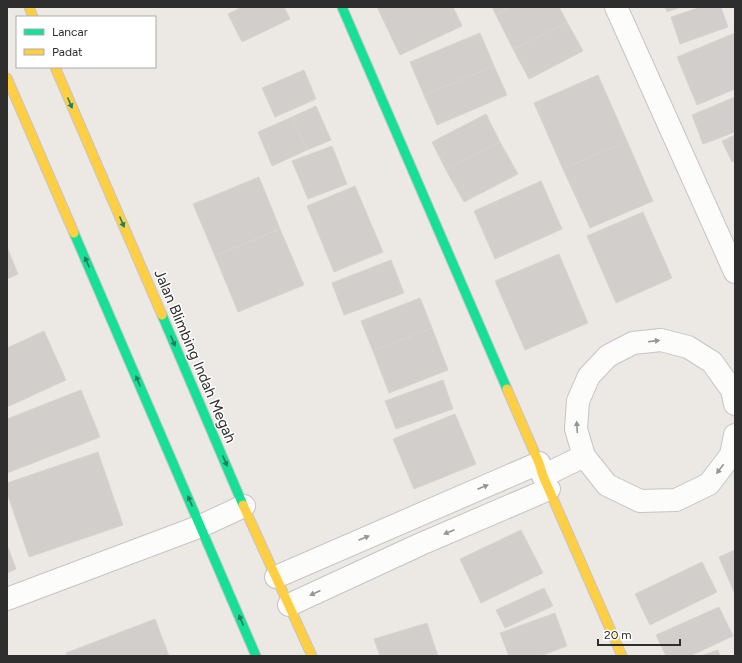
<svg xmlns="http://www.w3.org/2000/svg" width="742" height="663" font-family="Figtree,sans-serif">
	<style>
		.building { fill: #d1cecb; stroke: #d7d4d0 }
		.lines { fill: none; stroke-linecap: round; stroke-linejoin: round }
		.street-casing { stroke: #c6c4c5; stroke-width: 24 }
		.fast-casing { stroke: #c6c4c5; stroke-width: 11 }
		.slow-casing { stroke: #c6c4c5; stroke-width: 11 }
		.street { stroke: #fcfcfb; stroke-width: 22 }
		.fast { stroke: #16e098; stroke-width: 9 }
		.slow { stroke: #ffcf43; stroke-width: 9 }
		.oneway { fill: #237e5e }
		.oneway2 { fill: #959594 }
		.labels { text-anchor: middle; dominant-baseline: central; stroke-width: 3; stroke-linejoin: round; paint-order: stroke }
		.street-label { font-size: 15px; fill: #2e2e2e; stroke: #fff }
	</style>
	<rect width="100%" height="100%" fill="#ece8e4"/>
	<path class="building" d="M242 7H284L290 19 242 42 228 14Z
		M377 7H453L462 26 400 55Z
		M492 7H510L496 15Z
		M510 7H559L567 22 513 49 496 15Z
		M665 7H681L667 12Z
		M701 7H721L728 27 680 44 671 17Z
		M567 22 583 51 529 79 513 49Z
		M480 33 494 66 424 95 410 62Z
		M735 33V89L697 105 677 57Z
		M494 66 507 95 437 125 424 95Z
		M304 70 316 99 275 117 262 88Z
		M598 75 627 141 563 169 534 103Z
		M735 97V132L703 144 692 115Z
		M316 106 331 140 307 150 292 117Z
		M486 114 500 142 446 170 432 142Z
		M292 117 307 150 272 166 258 132Z
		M735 135V160L732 162 722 141Z
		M627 141 653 201 590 228 563 169Z
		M500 142 518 174 464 202 446 170Z
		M332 146 347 184 308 199 292 161Z
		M259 177 280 229 215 256 193 204Z
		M541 181 562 229 495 259 474 211Z
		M355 186 383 252 334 272 307 206Z
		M643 212 672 278 616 303 587 236Z
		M280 229 304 285 238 312 215 256Z
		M7 247 18 274 7 279Z
		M559 254 588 323 525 350 495 281Z
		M391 260 404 293 344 315 332 283Z
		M420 298 432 328 373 351 361 321Z
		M432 328 448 370 389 393 373 351Z
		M44 331 66 380 7 407V348Z
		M443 380 453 409 396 429 385 401Z
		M81 390 100 437 7 473V419Z
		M455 414 476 464 414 489 393 439Z
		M98 452 123 525 29 557 7 493V483Z
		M521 530 543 573 481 603 460 559Z
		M7 545 16 569 7 573Z
		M735 550V592H734L719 557Z
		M702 562 717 592 650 625 635 594Z
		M544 588 553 606 505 628 496 610Z
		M719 607 733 636 690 656H666L656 635Z
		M555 613 567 646 540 656H509L500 633Z
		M155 619 169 656H67L66 653Z
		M427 623 438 656H380L374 639Z
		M718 650 720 656H701Z"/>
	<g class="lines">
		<defs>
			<path id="street" d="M616 7 735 272
				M735 404 732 390 712 362 688 347 661 340 633 343 608 356 589 376 578 401 576 429 584 456 607 485 640 501 676 500 709 484 731 455 735 435
				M543 476 584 456
				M276 577 539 463
				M7 599 201 526 244 506
				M289 605 421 544 549 489"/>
			<path id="fast" d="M342 7 507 389
				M74 233 256 656
				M162 315 243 505"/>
			<path id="slow" d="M29 7 33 17
				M55 67 162 315
				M7 78 74 233
				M507 389 539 463 543 476 622 656
				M243 505 312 656"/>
		</defs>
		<use href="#street" class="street-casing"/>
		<use href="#fast" class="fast-casing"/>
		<use href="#slow" class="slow-casing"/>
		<use href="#street" class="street"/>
		<use href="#fast" class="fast"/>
		<use href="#slow" class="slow"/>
	</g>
	<defs><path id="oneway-solid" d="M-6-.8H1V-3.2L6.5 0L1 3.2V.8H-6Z"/></defs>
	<g class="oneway">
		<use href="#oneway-solid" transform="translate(70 103) rotate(67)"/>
		<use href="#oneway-solid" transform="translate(122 222) rotate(67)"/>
		<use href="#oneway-solid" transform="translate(87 262) rotate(-113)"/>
		<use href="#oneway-solid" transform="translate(173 341) rotate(67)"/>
		<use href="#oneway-solid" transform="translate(138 381) rotate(-113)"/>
		<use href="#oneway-solid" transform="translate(225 461) rotate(67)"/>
		<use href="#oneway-solid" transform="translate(190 501) rotate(-113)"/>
		<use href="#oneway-solid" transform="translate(241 620) rotate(-113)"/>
	</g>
	<g class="oneway2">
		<use href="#oneway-solid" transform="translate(654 341) rotate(-7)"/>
		<use href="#oneway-solid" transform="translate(577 427) rotate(-93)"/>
		<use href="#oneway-solid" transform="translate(720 469) rotate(127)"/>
		<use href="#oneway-solid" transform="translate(483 487) rotate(-23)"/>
		<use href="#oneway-solid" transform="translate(449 532) rotate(157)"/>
		<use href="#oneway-solid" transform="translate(364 538) rotate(-23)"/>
		<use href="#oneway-solid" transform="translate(315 593) rotate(156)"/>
	</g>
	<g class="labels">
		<g class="street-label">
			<text transform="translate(195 356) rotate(67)">Jalan Blimbing Indah Megah</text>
		</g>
	</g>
	<rect width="742" height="663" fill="none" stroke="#2e2e2e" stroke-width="16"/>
	<rect x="16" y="16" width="140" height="52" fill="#ffffff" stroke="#ababab"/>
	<rect x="24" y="29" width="20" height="6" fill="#16e098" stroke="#ababab"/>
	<text x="52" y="36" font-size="12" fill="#2e2e2e">Lancar</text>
	<rect x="24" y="49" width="20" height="6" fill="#ffcf43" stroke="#ababab"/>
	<text x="52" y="56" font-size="12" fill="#2e2e2e">Padat</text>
	<path d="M598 639v6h82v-6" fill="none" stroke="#2e2e2e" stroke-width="2"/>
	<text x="604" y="639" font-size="12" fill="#2e2e2e" stroke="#ffffff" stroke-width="3" paint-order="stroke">20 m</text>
</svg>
